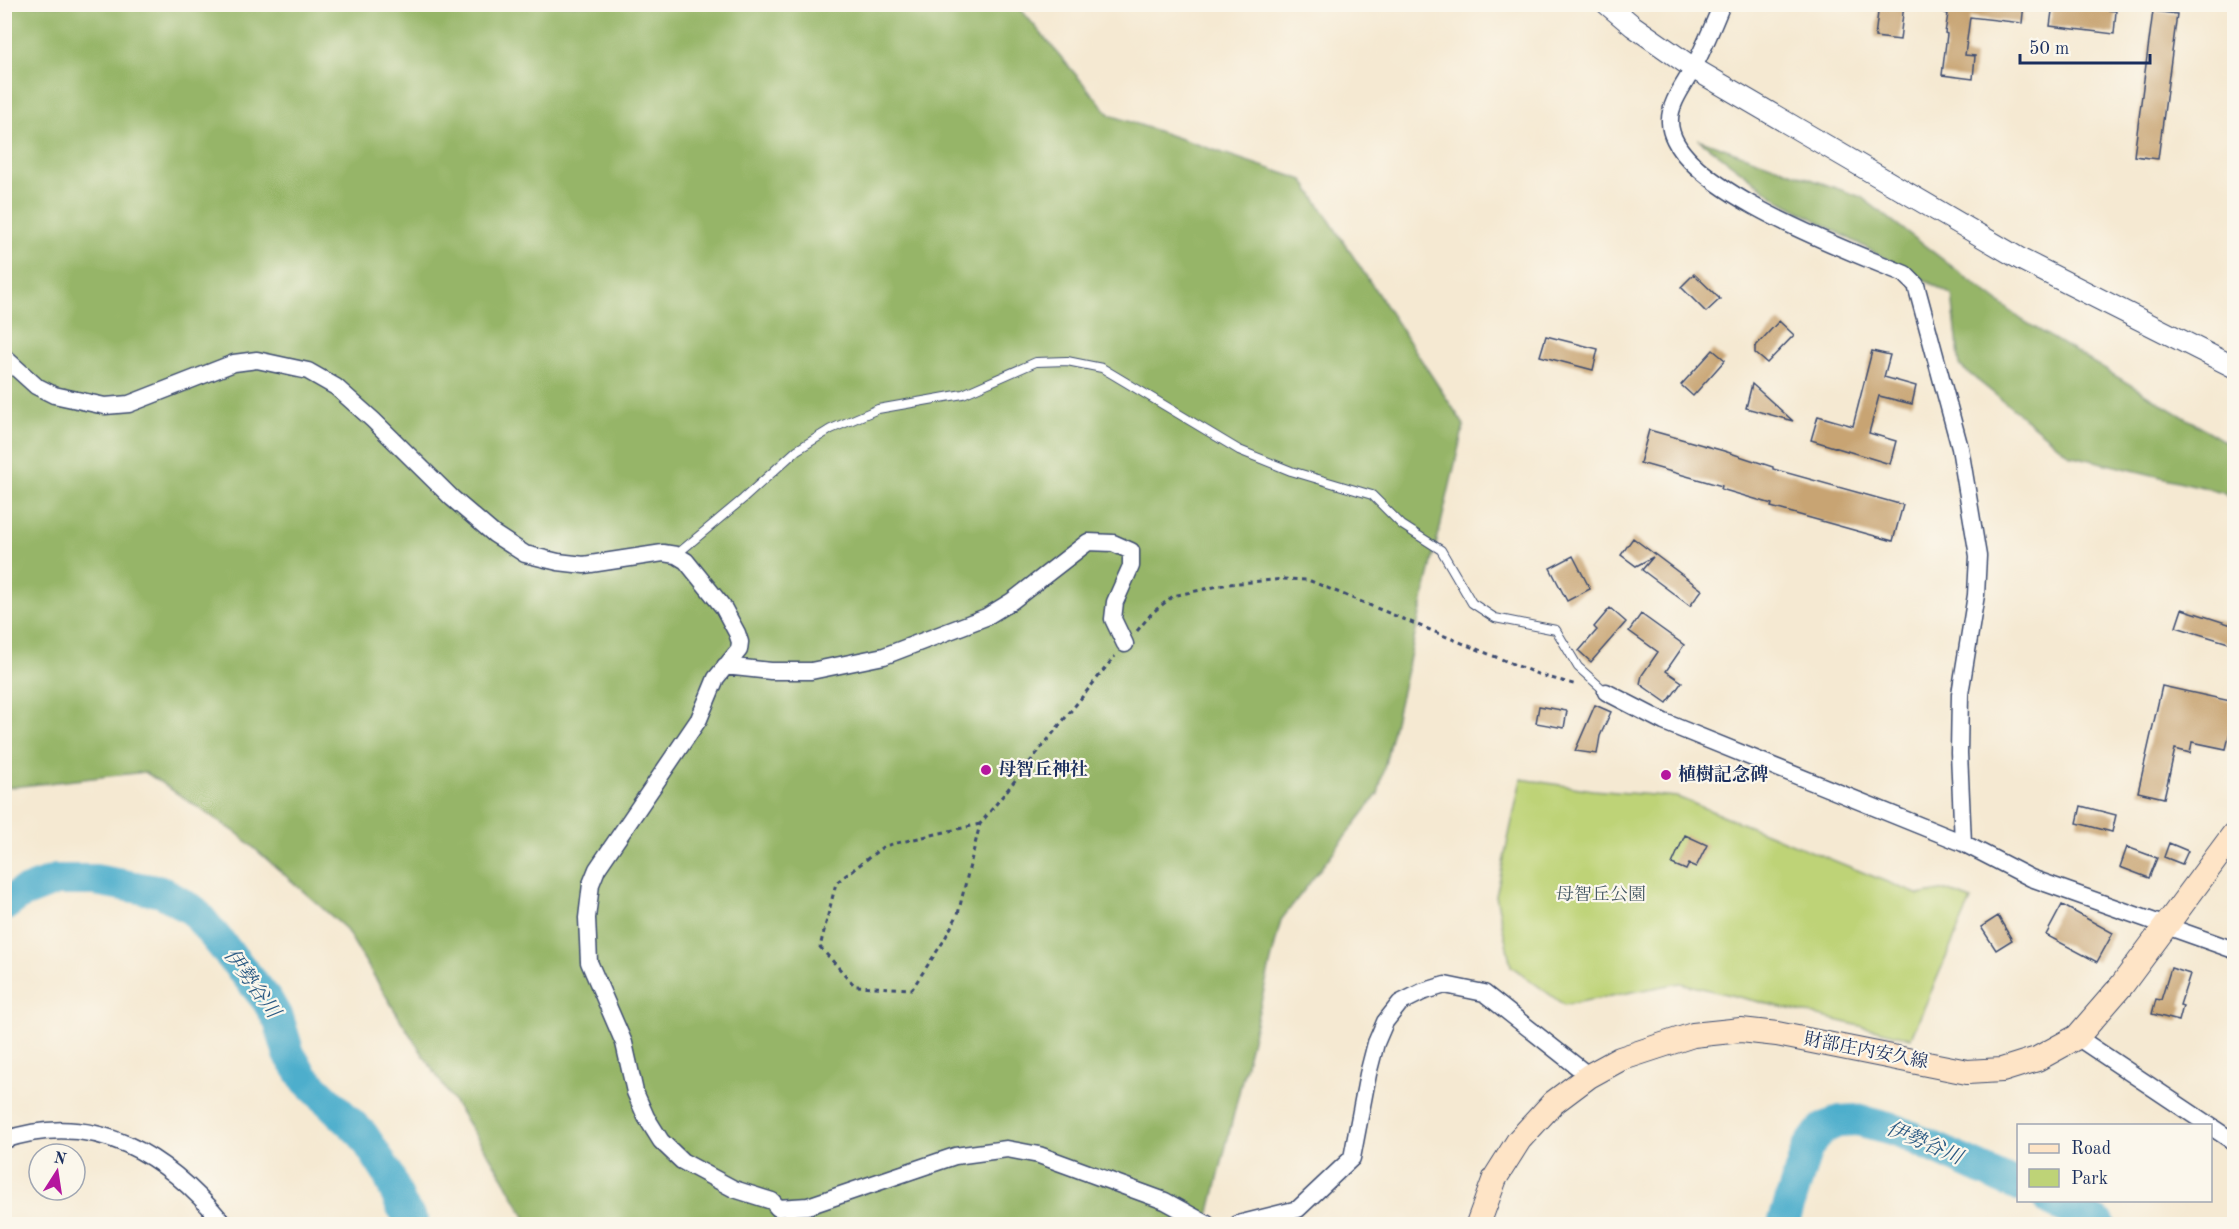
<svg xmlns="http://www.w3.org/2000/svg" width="2239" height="1229" font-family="'Old Standard TT','Noto Serif JP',serif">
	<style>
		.green { fill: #bed377; stroke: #6c816a; stroke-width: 1.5 }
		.forest { fill: #96b568; stroke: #587263; stroke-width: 1.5 }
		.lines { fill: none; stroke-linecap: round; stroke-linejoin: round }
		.river { stroke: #4daecc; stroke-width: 32 }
		.building { fill: #c8a473 }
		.service-casing { stroke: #3c4b6f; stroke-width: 10 }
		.minor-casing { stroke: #3c4b6f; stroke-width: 19 }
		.tertiary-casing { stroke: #3c4b6f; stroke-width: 23 }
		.secondary-casing { stroke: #3c4b6f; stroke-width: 26 }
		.path { stroke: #3c4b6f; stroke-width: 3; stroke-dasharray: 4.5 4.5; stroke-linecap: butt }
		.service { stroke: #fff; stroke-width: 8 }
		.minor { stroke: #fff; stroke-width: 16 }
		.tertiary { stroke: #fff; stroke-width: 21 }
		.secondary { stroke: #fee4c6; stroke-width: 24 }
		.poi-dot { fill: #b5179e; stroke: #fbf7ec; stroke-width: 2 }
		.labels { text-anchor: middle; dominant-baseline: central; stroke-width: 4.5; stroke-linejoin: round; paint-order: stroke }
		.poi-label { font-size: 18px; font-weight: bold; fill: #1b2f5e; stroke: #fbf7ec; text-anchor: start }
		.park-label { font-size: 18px; fill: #445864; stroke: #fbf7ec }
		.street-label { font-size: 18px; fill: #1b2f5e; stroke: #fbf7ec }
		.water-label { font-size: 20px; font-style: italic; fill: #2c5b84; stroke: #fbf7ec }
	</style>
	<rect width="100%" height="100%" fill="#fbf7ec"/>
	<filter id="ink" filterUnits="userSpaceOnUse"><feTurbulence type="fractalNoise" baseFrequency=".0167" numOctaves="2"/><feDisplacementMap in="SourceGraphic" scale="12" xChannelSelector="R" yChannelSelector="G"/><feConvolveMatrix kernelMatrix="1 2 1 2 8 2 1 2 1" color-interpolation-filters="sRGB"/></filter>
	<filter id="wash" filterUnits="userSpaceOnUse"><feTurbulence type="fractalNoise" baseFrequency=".008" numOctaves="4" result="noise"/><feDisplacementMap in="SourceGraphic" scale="24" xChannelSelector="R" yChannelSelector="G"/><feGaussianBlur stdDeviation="1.35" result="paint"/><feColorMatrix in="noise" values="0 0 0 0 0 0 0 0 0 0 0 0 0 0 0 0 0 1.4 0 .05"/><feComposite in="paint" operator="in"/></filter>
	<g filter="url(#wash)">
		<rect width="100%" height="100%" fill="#f5e9d2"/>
		<path class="green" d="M1521 779 1593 790 1677 797 1919 895 1946 890 1971 900 1911 1038 1680 983 1564 1005 1511 966 1496 896Z"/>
		<path class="forest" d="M4 5H1017L1110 115 1303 180 1464 425 1378 794 1281 920 1207 1224H529L503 1177 403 1024 345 928 237 833 145 772 5 788Z
			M1698 139 1861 197 2022 320 2234 447V501L2223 492 2070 455 1960 366 1952 295 1779 200Z"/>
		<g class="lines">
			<path class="river" d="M4 906 20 894 56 880H95L162 892 194 911 267 1000 279 1021 289 1054 305 1079 363 1135 387 1172 401 1205 414 1224
				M2049 1200 2100 1224
				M1783 1224 1807 1149 1822 1129 1840 1121 1857 1120 1896 1130 2018 1186"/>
		</g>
		<g id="blocks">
			<path class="building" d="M1879 4H1904L1900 40 1875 37Z
				M1945 4H2024L2022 23 1970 17 1965 55 1975 56 1973 79 1942 75 1947 34 1945 33 1948 14 1945 13Z
				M2053 4 2116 11 2114 34 2050 26Z
				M2153 11 2177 14 2158 159 2134 156Z
				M1694 274 1720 299 1706 312 1681 287Z
				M1779 321 1794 335 1767 363 1755 353V347Z
				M1546 336 1598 349 1593 370 1540 356Z
				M1713 350 1725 360 1693 396 1681 385Z
				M1872 351 1890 355 1884 377 1916 386 1912 404 1879 396 1869 433 1896 441 1890 464 1811 440 1818 416 1853 426Z
				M1752 384 1793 421 1746 408Z
				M1649 430 1724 451 1773 467V469L1903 505 1893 541 1771 507 1772 504 1721 489 1722 486 1640 463Z
				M1633 538 1702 590 1690 606 1642 570 1653 557 1636 566 1621 555Z
				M1573 556 1590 589 1567 601 1550 568Z
				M1610 608 1626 622 1591 662 1579 651 1597 630 1594 627Z
				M2182 609 2235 626V645L2176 627Z
				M1641 614 1684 645 1666 671 1682 682 1667 703 1640 684 1642 675 1658 652 1629 631Z
				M2162 686 2235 702V711L2226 749 2192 742 2190 753 2175 749 2164 798 2138 792Z
				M1595 705 1611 712 1600 736 1597 754 1575 751Z
				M1539 706 1567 711 1564 728 1536 723Z
				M2081 806 2116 815 2112 832 2077 823Z
				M1685 835 1707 845 1696 867 1689 864 1686 870 1672 864Z
				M2169 843 2188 851 2182 864 2164 857Z
				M2127 847 2157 858 2149 878 2120 867Z
				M2062 905 2113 933 2097 962 2046 935Z
				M1998 916 2012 940 1996 950 1981 927Z
				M2171 968 2190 974 2180 1005 2183 1006 2179 1021 2152 1014 2156 999 2161 1000Z"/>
		</g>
	</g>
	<g filter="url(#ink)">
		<use href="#blocks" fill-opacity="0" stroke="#3c4b6f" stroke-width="1.5"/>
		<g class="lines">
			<defs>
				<path id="service" d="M676 555 743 499 797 450 831 429 878 409 963 394 1036 362 1067 361 1102 368 1239 450 1291 471 1372 495 1402 525 1441 550 1472 603 1495 618 1556 630 1578 667 1606 692"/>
				<path id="minor" d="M1722 4C1713 26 1704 47 1694 67 1685 84 1669 103 1670 122 1671 186 1852 252 1905 274L1916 285 1960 448 1978 556 1976 595 1960 694 1959 753 1963 843
					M4 357 36 386 54 395 105 406 129 404 234 363 257 360 308 371 336 387 373 420 452 498 494 534 525 554 558 562 584 565 663 553 676 555 686 561 723 607 737 633 740 642 739 650 716 678 699 719 597 869 591 884 587 918 589 962 624 1043 635 1092 646 1117 661 1141 682 1161 734 1189 772 1201 778 1208 808 1206 955 1156 1007 1149 1039 1155 1165 1201 1207 1224
					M725 666 771 671H811L884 656 986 617 1012 601 1088 542 1113 543 1131 551V566L1115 602 1113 619 1125 644
					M1606 692 1664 722 1963 843 2031 878 2234 950
					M2077 1037 2210 1126
					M2210 1126 2234 1142
					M4 1140C96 1109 167 1155 224 1224
					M1238 1224 1298 1209 1352 1158 1368 1074 1376 1043 1385 1022 1400 1003 1422 992 1445 985 1484 993 1589 1076"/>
				<path id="tertiary" d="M1607 4 1633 26 1693 68 2022 260 2234 367"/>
				<path id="secondary" d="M1478 1224 1495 1178 1519 1140 1553 1103 1589 1076 1620 1059 1693 1035 1741 1030 1777 1034 1967 1072 2002 1070 2037 1059 2077 1037 2122 985 2234 834"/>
			</defs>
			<use href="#service" class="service-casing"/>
			<use href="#minor" class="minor-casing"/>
			<use href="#tertiary" class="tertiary-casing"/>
			<use href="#secondary" class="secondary-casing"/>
			<path class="path" d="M1137 631 1152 613 1173 596 1228 584 1284 579 1308 580 1540 675 1577 685
				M980 824 884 846 836 883 820 947 855 986 912 989 943 942 958 914 980 824 1115 656"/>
			<use href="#service" class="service"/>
			<use href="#minor" class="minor"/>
			<use href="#tertiary" class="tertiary"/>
			<use href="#secondary" class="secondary"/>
		</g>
	</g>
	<g class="poi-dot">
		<circle cx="986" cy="770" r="6"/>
		<circle cx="1666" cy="775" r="6"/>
	</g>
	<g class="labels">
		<g class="poi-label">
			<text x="998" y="770">母智丘神社</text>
			<text x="1678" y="775">植樹記念碑</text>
		</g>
		<g class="park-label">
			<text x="1601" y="895">母智丘公園</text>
		</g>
		<g class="street-label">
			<text transform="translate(1866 1051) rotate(11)">財部庄内安久線</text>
		</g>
		<g class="water-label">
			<text transform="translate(251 984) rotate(54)">伊勢谷川</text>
			<text transform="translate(1924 1144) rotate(23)">伊勢谷川</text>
		</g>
	</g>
	<rect width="2239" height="1229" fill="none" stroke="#fbf7ec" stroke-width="24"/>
	<rect x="2017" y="1124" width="195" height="78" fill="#fbf7ec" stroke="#a1a7b3" stroke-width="1.5"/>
	<rect x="2029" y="1144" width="30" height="9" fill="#fee4c6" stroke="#a1a7b3" stroke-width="1.5"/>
	<text x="2071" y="1154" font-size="18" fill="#1b2f5e">Road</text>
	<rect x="2029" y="1169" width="30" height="18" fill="#bed377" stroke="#a1a7b3" stroke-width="1.5"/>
	<text x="2071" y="1184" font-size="18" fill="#1b2f5e">Park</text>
	<g transform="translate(57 1172) rotate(12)"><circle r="28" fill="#fbf7ec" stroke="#a1a7b3" stroke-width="1.5"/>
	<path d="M0-4.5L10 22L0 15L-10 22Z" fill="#b5179e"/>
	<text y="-9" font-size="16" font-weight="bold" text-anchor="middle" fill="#1b2f5e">N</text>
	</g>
	<path d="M2020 54v9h130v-9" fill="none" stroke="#1b2f5e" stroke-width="3"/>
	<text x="2029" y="54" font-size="18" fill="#1b2f5e" stroke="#fbf7ec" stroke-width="4.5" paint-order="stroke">50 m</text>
</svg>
